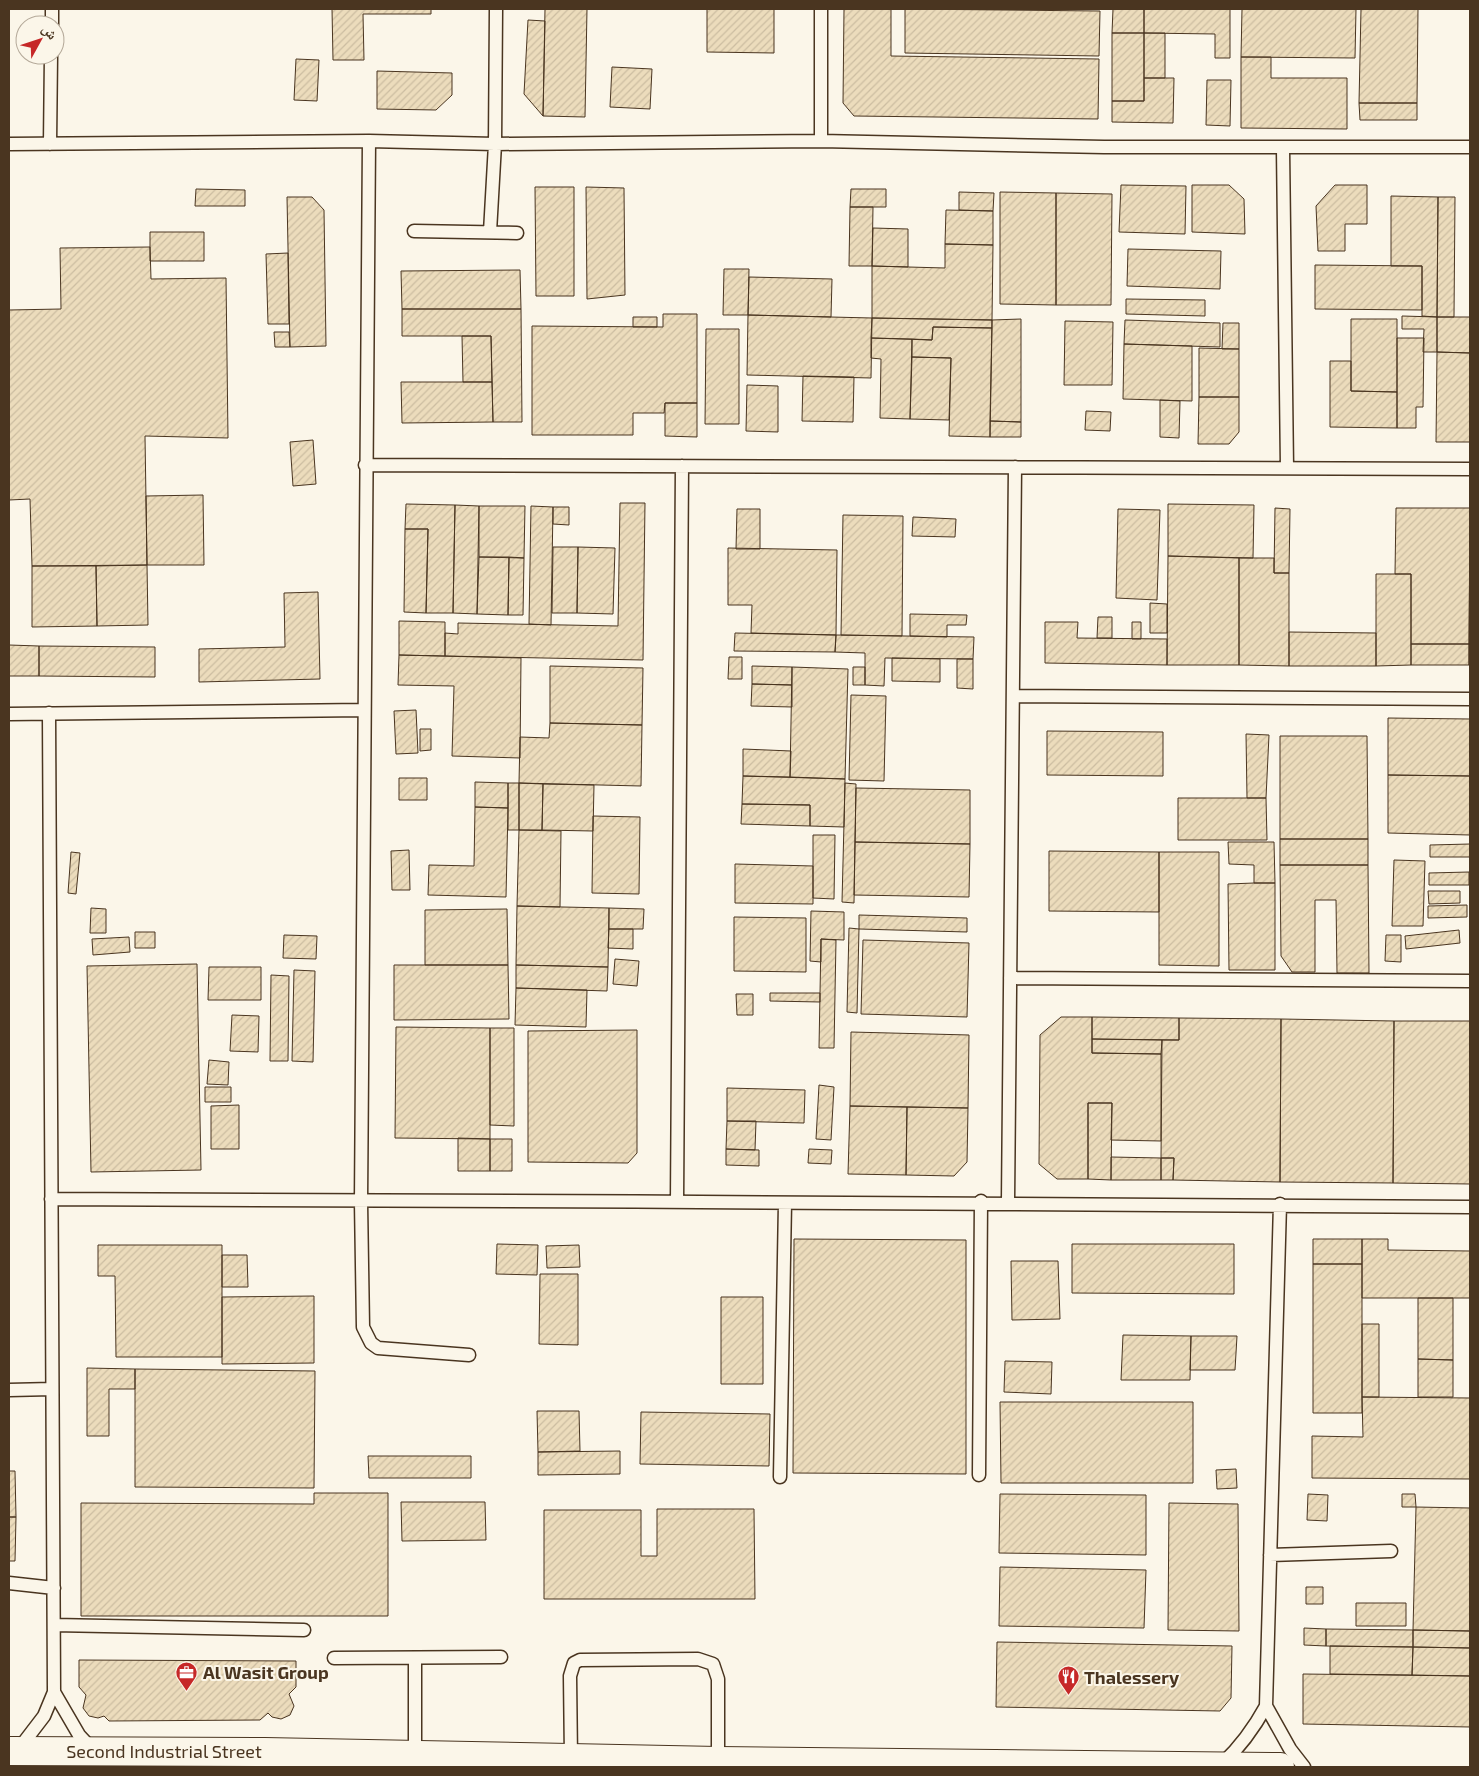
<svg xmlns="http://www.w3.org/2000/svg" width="1479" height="1776" font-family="'Exo 2','Noto Naskh Arabic',sans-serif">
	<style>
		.building { fill: url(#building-hatch); stroke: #4a3520 }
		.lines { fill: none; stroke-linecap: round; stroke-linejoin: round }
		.lane-casing { stroke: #4a3520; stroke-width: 15 }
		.primary-casing { stroke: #4a3520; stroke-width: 30 }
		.lane { stroke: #fbf6e9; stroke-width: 12 }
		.primary { stroke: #fbf6e9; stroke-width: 28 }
		.labels { text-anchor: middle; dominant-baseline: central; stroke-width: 4; stroke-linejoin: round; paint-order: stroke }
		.poi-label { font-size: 18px; font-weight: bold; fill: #4a3520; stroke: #fbf6e9; text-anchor: start }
		.street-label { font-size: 18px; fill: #4a3520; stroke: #fbf6e9 }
	</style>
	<defs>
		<pattern id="building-hatch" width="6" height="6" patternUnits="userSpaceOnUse" patternTransform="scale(1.25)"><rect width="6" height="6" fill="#ecdcbc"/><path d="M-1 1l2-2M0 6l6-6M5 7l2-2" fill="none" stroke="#ccbda1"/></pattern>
	</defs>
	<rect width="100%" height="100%" fill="#fbf6e9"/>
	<path class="building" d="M332 9H431V14H363L364 60H333Z
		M545 9H587L585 117 543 116Z
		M707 9H774V53L707 52Z
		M844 9H891V56L1099 59 1098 119 854 116 843 103Z
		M905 9 1100 11 1099 56 905 53Z
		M1113 9H1144V33H1112Z
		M1144 9H1230V58H1215V34L1144 33Z
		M1242 9H1356L1355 58 1241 57Z
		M1361 9H1418L1417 103H1359Z
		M528 20 545 21 543 116 524 94Z
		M1112 33H1144V101H1112Z
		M1144 33H1165V78H1144Z
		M1241 57H1271V78H1347V129L1241 128Z
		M296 59 319 60 317 101 294 100Z
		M612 67 652 69 650 109 610 107Z
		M377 71 452 73V95L436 110 377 109Z
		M1144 78H1174L1173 123 1112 122V101H1144Z
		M1207 80H1231L1230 126 1206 125Z
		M1359 103H1417V120H1360Z
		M1121 185 1186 186 1185 234 1119 232Z
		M1192 185H1229L1244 199 1245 234 1192 232Z
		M1335 185H1367V224H1345V251H1318L1316 206Z
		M535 187H574V296H536Z
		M586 187 624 188 625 295 587 299Z
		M196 189 245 190V206H195Z
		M851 189H886V207H850Z
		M959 192 994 193 993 211 959 210Z
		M1000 192 1056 193V305L1000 304Z
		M1056 193 1112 194 1111 305H1056Z
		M1391 196 1438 197 1437 317 1422 316V266H1391Z
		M287 197H312L324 210 326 346 290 347Z
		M1438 197H1455L1454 317H1437Z
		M850 207H873L872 266H849Z
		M946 210 993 211V245L945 244Z
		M873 228 908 229V267L872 266Z
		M150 232H204V261H150Z
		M945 244 993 245 992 320 872 318V266L945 268Z
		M150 247 151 279 226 278 228 438 145 436 147 565 32 566 30 499 9 500V310L61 309 60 248Z
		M1128 249 1221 251 1220 289 1127 286Z
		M288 253 289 324H268L266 254Z
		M1315 265 1422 266V310L1315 309Z
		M724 269H749L748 315H723Z
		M520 270 521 309H402L401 271Z
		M749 277 832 279 831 317 748 315Z
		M1126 299 1205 300V316L1126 314Z
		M402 309H521L522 422H493L491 336H402Z
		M663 314H697V403H665L664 413H633V435H532V326L663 327Z
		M748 315 872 318 871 378 747 375Z
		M1402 316 1437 317V352H1423L1424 329H1402Z
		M633 317H657V327H633Z
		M1437 317H1470V353L1437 352Z
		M872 318 992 320V328L933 327 932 340 871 338Z
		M1021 319V422L990 421 992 320Z
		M1351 319H1397V392L1351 391Z
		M1125 320 1220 323V347L1124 344Z
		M1065 321 1113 322 1112 385H1064Z
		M1223 323H1239V349H1222Z
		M933 327 992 328 990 437 949 436 951 358 912 357V339L932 340Z
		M706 329H739V424H705Z
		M274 332H289L290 347H275Z
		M462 336H491L492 382H463Z
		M871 338 912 339 910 419 880 418 881 359 871 358Z
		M1397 338H1424L1423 407H1416V428H1397Z
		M1124 344 1192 346V401L1123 399Z
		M1199 348 1239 349V397H1199Z
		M1437 352 1470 353V442H1436Z
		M912 357 951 358 949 420 910 419Z
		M1330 361H1351V391L1397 392V428L1330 427Z
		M803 376 854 377 853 422 802 421Z
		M401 382H492L493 422 402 423Z
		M747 385 778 386V432L746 431Z
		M1199 397H1239V432L1229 444H1198Z
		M1160 400 1180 401 1179 438 1160 437Z
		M665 403H697V437L665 436Z
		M1086 411 1111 412 1110 431 1085 430Z
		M990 421 1021 422V437H990Z
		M313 440 316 484 293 486 290 442Z
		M203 495 204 565H147L146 496Z
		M620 503H645L643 660 445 656V633L458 634V623L618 626Z
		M406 504 455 505 453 613H426L428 529H405Z
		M1168 504 1254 505 1253 558 1168 556Z
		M455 505 479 506 477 614 453 613Z
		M479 506H525L524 558 479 557Z
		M531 506 553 507 551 625 529 624Z
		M553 507H569V525L553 524Z
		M1275 508 1290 509 1289 573H1274Z
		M1396 508H1470L1469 644H1411V574H1395Z
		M1470 508V665H1469Z
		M737 509H760V549H736Z
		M1118 509 1160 510 1157 600 1116 598Z
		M843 515 903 516 902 636 841 635Z
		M913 517 956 519 955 537 912 536Z
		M405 529H428L426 613 404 612Z
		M553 547H578L577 613H552Z
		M578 547 615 548 613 614 577 613Z
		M728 548 837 550 836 635 751 633 752 605H728Z
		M1168 556 1239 558V665H1167Z
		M479 557H509L508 615 477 614Z
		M509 557 524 558 523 615H508Z
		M1239 558H1274V573H1289V666L1239 665Z
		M147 565 148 625 97 626 96 566Z
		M32 566H96L97 626 32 627Z
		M1376 574H1411V665L1376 666Z
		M318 592 320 679 199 682V649L285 647 284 593Z
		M1150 603 1167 604V633H1150Z
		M910 614 967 615 966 625H947V637L910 636Z
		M1098 617H1112V638H1097Z
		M399 621 445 622V656L399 655Z
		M1045 622H1078L1077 638 1167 639V665L1045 663Z
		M1132 622H1141V639H1132Z
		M1289 632 1376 633V666H1289Z
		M735 633 836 635 835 652 734 651Z
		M836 635 974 637 973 659 885 658 884 686 865 685V653L835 652Z
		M1411 644H1469V665H1411Z
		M9 645 39 646V676H9Z
		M39 646 155 647V677L39 676Z
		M399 655 521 658 520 758 452 756 454 686 398 685Z
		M729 657H742V679H728Z
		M892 658 940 659V682L892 681Z
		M957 659H973V689L957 688Z
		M550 666 643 668 642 725 550 723Z
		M752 666 792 667V685L752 684Z
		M792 667 848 669 845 779 790 777Z
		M853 667H865V685H853Z
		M752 684 792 685V707L751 706Z
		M851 695 886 696 884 781 849 780Z
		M416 710 418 753 396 754 394 711Z
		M1388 718 1470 719V776L1388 775Z
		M550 723 642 725 641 786 519 783 520 737 549 738Z
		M420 729H431V750L420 751Z
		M1047 731 1163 732V776L1047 775Z
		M1246 734 1269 735 1266 798H1247Z
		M1280 736H1367L1368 839H1280Z
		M743 749 791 751 790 777 743 776Z
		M1388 775 1470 776V835L1388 833Z
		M743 776 845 779 844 827 810 826V805L742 804Z
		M399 778H427V800H399Z
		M475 782 508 783V808L475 807Z
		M508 783H519V830H508Z
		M519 783 543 784 542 830H519Z
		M845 783 856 784 854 903 842 902Z
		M543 784 594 785 593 831 542 830Z
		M856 788 970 790V844L855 842Z
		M1178 798H1266L1267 840H1178Z
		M742 804 810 805V826L741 824Z
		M475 807 508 808 506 897 428 895 429 865 474 866Z
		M593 816 640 817 639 894 592 893Z
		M519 830 561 831 560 907 517 906Z
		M813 835H835L834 899 813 898Z
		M1280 839H1368V865H1280Z
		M855 842 970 844 969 897 854 895Z
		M1228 842H1274L1275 883H1254V865L1229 864Z
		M1470 844V857H1430V845Z
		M409 850 410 890H392L391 851Z
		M1049 851 1159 852V912L1049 911Z
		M71 852 80 853 76 894 68 893Z
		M1159 852H1219V966L1159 965Z
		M1394 860 1425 861 1423 926H1392Z
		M735 864 813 866V904L735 903Z
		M1280 865H1368L1369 973H1337L1336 900H1315V972H1292L1281 956Z
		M1469 872V885H1429V873Z
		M1254 883H1275V970H1229L1228 884Z
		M1428 891H1460V903L1429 904Z
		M1467 905V917L1428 918V906Z
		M517 906 609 908 608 967 516 965Z
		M91 908 106 909V933H90Z
		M609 908 644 909 643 929H609Z
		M507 909 508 965H425V910Z
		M811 911 844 912V940L821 939V962L810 961Z
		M859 915 967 918V932L859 929Z
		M734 917 806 918V972L734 971Z
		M849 928 859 929 857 1013 847 1012Z
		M609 929H633V949L608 948Z
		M1459 930 1460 943 1406 949 1405 936Z
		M135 932H155V948H135Z
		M284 935 317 936 316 959 283 958Z
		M1386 935H1401V962L1385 961Z
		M129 937 130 952 93 955 92 939Z
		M821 939 836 940 834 1048H819Z
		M863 940 969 943 967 1017 861 1014Z
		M615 959 639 961 637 986 613 984Z
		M197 964 201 1170 91 1172 87 966Z
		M394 965H508L509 1019 394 1020Z
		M516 965 608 967 607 991 516 988Z
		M209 967H261V1000H208Z
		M294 970 315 971 313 1062 292 1061Z
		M271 975 289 976 288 1061H270Z
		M516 988 587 990 586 1027 515 1025Z
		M770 993H820V1002L770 1001Z
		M736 994H753V1015H737Z
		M232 1015 259 1016 258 1052 230 1051Z
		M1061 1017H1092V1053L1161 1054V1141L1111 1140 1112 1103H1088V1179H1057L1039 1164 1040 1035Z
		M1092 1017 1179 1018V1040L1092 1039Z
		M1179 1018 1281 1019 1280 1182 1173 1180 1174 1158H1161L1162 1040H1179Z
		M1281 1019 1394 1021 1393 1183 1280 1182Z
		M1394 1021H1470V1184L1393 1183Z
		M396 1027 490 1028V1139L395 1138Z
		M490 1028H514V1126L490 1125Z
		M637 1030V1153L628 1163 528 1162V1031Z
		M851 1032 969 1035 968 1108 850 1106Z
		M1092 1039 1162 1040 1161 1054 1092 1053Z
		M209 1060 229 1062 228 1085 207 1084Z
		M819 1085 834 1087 831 1140 816 1139Z
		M205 1087H231V1102H205Z
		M727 1088 805 1090 804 1123 727 1121Z
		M1088 1103H1112L1111 1180 1088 1179Z
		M239 1105V1149H211V1106Z
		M850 1106 907 1107 906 1175 848 1174Z
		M907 1107 968 1108 967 1162 954 1176 906 1175Z
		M727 1121H756L755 1150 726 1149Z
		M458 1138 490 1139V1171H458Z
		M490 1139H512V1171H490Z
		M726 1149 759 1150V1166L726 1165Z
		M809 1149 832 1150 831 1164 808 1163Z
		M1111 1157 1161 1158V1180H1111Z
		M1161 1158H1174L1173 1180H1161Z
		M794 1239 966 1240V1474L793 1473Z
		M1313 1239H1362V1264H1313Z
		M1362 1239H1388V1250L1470 1251V1298H1362Z
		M497 1244 538 1245 537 1275 496 1274Z
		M1072 1244H1234V1294L1072 1293Z
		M98 1245H222V1357H116L115 1276H98Z
		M579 1245 580 1267 547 1268 546 1246Z
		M222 1255H247L248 1287H222Z
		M1011 1261H1058L1060 1319 1012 1320Z
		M1313 1264H1362V1413H1313Z
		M540 1274H578V1345L539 1344Z
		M314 1296V1363L222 1364V1297Z
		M721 1297H763V1384H721Z
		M1418 1298H1453V1360L1418 1359Z
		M1362 1324H1379V1397H1362Z
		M1123 1335 1191 1336 1190 1380H1121Z
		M1191 1336H1237L1235 1370H1190Z
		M1418 1359 1453 1360V1397H1418Z
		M1005 1361 1052 1362 1051 1394 1004 1392Z
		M87 1368 135 1369V1389H109V1436H87Z
		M135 1369 315 1371 314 1488 135 1487Z
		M1362 1397 1470 1398V1479L1312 1478V1436L1363 1437Z
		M1000 1402H1193V1483H1001Z
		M537 1411H579L580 1451 538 1452Z
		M641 1412 770 1414 769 1466 640 1464Z
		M620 1451V1474L538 1475V1452Z
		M368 1456H471V1478H369Z
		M1236 1469 1237 1488 1217 1489 1216 1470Z
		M9 1471H15L16 1517H9Z
		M314 1493H388V1616H81V1503L314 1504Z
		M1000 1494 1146 1495V1555L999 1553Z
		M1308 1494 1328 1495 1327 1521 1307 1520Z
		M1402 1494H1415L1416 1507H1402Z
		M401 1502H485L486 1540 402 1541Z
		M1169 1503 1238 1504 1239 1631 1168 1630Z
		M1416 1507 1470 1508V1631L1413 1630Z
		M657 1509H754L755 1599H544V1510H641V1556H657Z
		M9 1517H16L15 1561H9Z
		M1000 1567 1146 1570 1144 1628 999 1626Z
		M1306 1587H1323V1604H1306Z
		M1356 1603H1406V1626H1356Z
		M1304 1628 1326 1629V1646L1304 1645Z
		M1326 1629 1413 1630V1647L1326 1646Z
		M1413 1630 1470 1631V1648L1413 1647Z
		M997 1642 1232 1646 1231 1698 1220 1711 996 1707Z
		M1330 1646 1413 1647 1412 1675 1330 1674Z
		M1413 1647 1470 1648V1676L1412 1675Z
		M79 1660 296 1661V1687L289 1694 294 1706 290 1715 281 1719 272 1717 268 1713 260 1720 109 1721 104 1716 98 1718 89 1716 83 1708 86 1695 79 1687Z
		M1303 1674 1470 1676V1727L1303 1724Z"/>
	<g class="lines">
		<defs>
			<path id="lane" d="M821 9V141
				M52 25V9
				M369 141 361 1202 363 1327 371 1343 378 1348 469 1355
				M9 144 369 141 495 144 821 141 1104 147H1470
				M50 144 51 55
				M1283 149 1287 468
				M414 231 517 233
				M490 232 495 144 496 9
				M365 465 1470 469
				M1013 696 1470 699
				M9 714 364 710
				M1010 978 1470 981
				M51 1199C524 1203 997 1200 1470 1207
				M1008 1201 1015 467
				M677 1202 682 466
				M9 1390 52 1389
				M979 1475 981 1201
				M780 1477 785 1203
				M1270 1555 1391 1551
				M9 1583 54 1588
				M54 1625 304 1630
				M334 1658 501 1657
				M54 1692 79 1735 93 1750
				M1266 1706 1290 1749 1304 1767
				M18 1750 44 1716 54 1692 49 713
				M415 1756V1658
				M571 1759 570 1676 574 1663 580 1660 698 1659 713 1664 718 1679V1761
				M1222 1764C1241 1746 1254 1728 1266 1706L1280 1204"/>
			<path id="primary" d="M9 1751 265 1752 718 1761 1280 1767"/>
		</defs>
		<use href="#lane" class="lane-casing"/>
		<use href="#primary" class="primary-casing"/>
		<use href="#lane" class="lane"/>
		<use href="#primary" class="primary"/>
	</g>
	<defs>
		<symbol id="office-pin" viewBox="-11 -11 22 30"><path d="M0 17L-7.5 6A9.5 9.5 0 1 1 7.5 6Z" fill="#c62828" stroke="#fbf6e9"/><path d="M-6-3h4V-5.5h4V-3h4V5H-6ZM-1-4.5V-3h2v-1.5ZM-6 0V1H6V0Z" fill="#fff"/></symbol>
		<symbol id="restaurant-pin" viewBox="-11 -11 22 30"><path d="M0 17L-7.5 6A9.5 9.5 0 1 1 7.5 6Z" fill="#c62828" stroke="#fbf6e9"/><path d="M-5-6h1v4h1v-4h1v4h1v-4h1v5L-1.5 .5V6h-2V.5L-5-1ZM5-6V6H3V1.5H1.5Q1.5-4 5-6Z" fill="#fff"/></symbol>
	</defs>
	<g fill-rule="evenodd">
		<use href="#office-pin" x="174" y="1660" width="25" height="34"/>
		<use href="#restaurant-pin" x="1056" y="1664" width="25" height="34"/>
	</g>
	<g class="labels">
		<g class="poi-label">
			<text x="203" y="1672">Al Wasit Group</text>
			<text x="1084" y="1677">Thalessery</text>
		</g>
		<g class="street-label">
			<text x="164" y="1751">Second Industrial Street</text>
		</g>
	</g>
	<rect width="1479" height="1776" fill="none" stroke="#4a3520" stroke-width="20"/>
	<g transform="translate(40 40) rotate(50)"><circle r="24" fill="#fbf6e9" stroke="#b4a999"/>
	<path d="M0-4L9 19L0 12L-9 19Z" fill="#c62828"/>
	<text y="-8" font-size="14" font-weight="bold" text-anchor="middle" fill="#4a3520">ش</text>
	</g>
</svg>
